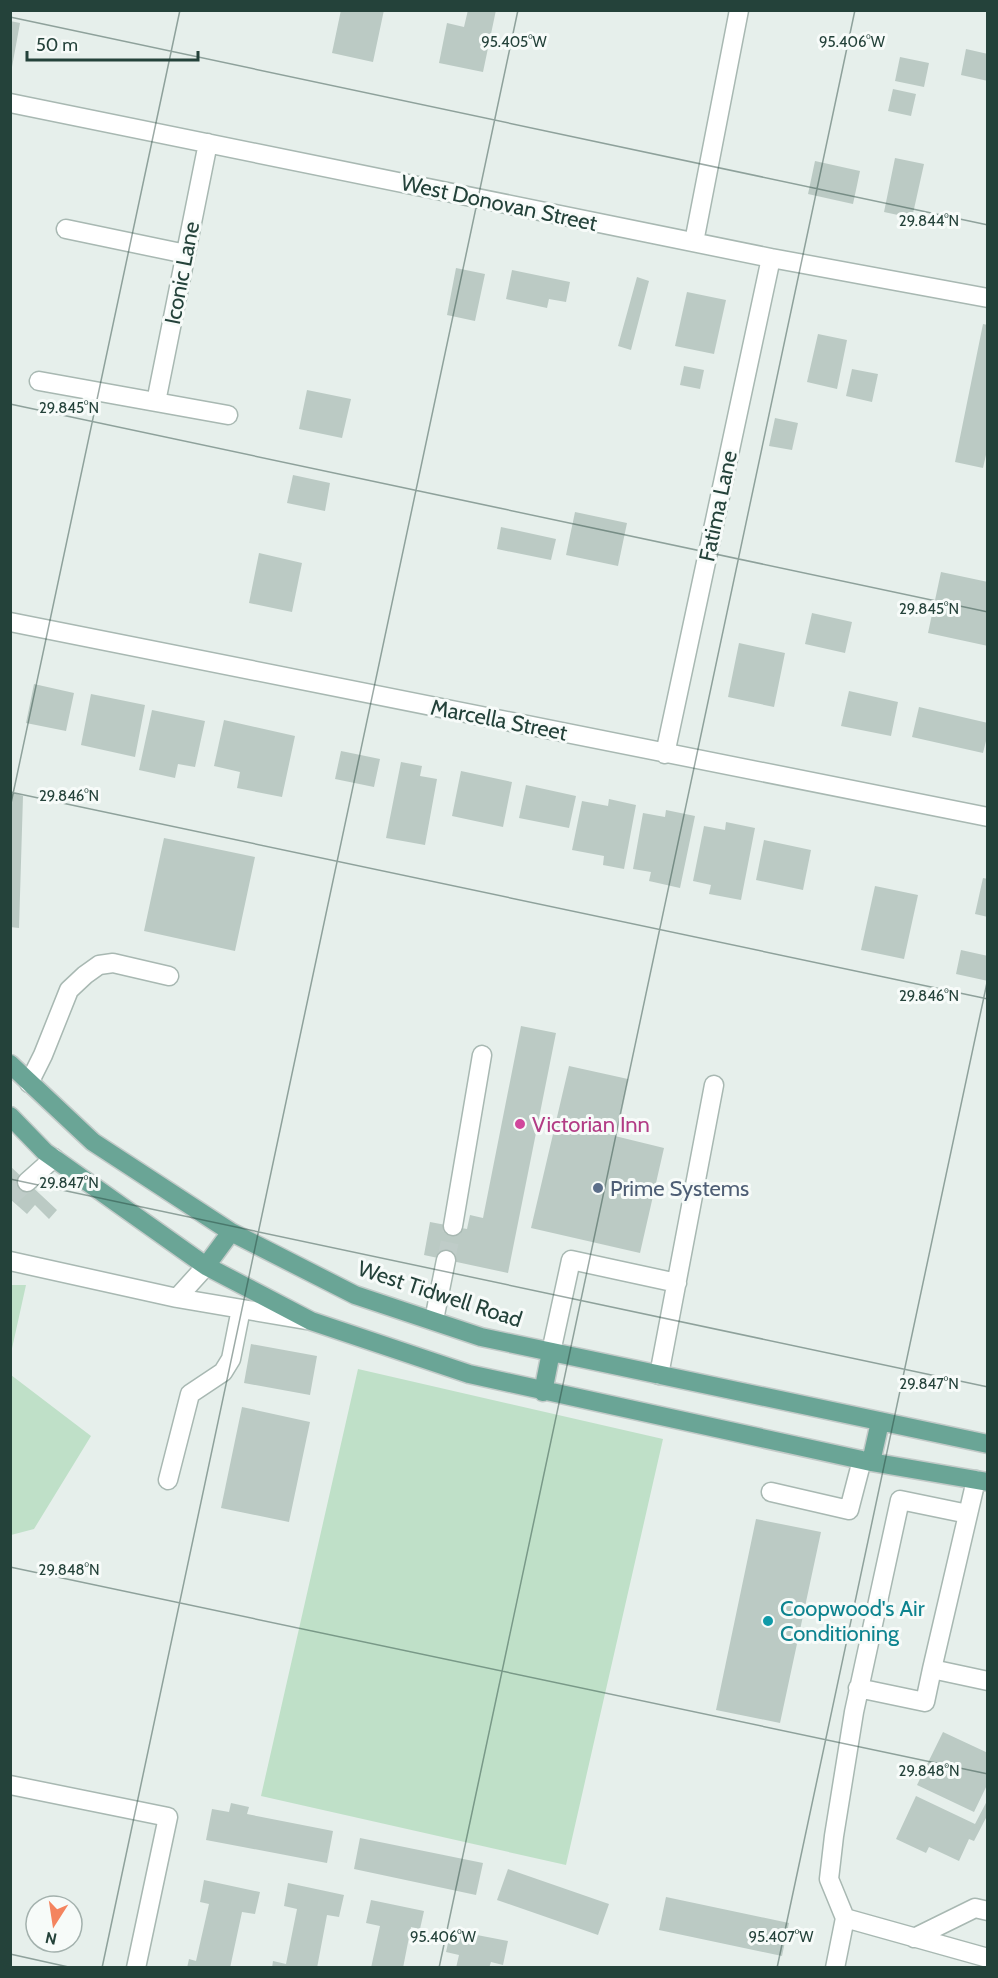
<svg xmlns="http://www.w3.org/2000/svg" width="998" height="1978" font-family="Cabin,sans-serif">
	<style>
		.green { fill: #bfe0c8 }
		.building { fill: #bbcac4 }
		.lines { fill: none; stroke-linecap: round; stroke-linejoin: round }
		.minor-tunnel { stroke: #bfccc8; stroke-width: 18; stroke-dasharray: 18 9; stroke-linecap: butt }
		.minor-casing { stroke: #a8b8b2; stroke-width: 21 }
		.major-casing { stroke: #c2cac8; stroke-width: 21 }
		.minor { stroke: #fff; stroke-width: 18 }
		.major { stroke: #6aa596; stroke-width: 18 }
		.ticks { fill: none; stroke: #24423a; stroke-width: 1.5; stroke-opacity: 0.45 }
		.hotel-dot { fill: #d1479c; stroke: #f7fbf9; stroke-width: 2 }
		.service-dot { fill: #5c6f8a; stroke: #f7fbf9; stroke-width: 2 }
		.culture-dot { fill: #0f9aa8; stroke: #f7fbf9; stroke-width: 2 }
		.labels { text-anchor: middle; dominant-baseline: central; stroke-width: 6; stroke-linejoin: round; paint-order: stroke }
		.street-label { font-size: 22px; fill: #24423a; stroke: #f7fbf9 }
		.hotel-label { font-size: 22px; fill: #b23c85; stroke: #f7fbf9; text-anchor: start }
		.service-label { font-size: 22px; fill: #4e5e75; stroke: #f7fbf9; text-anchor: start }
		.culture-label { font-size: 22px; fill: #0d838f; stroke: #f7fbf9; text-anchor: start }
		.ticks-label { font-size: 15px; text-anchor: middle; fill: #24423a; stroke: #f7fbf9; stroke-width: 6; stroke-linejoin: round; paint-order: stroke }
	</style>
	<rect width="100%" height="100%" fill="#e6efeb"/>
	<path class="green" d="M11 1285H26L11 1353 10 1285Z
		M358 1369 663 1439 566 1865 261 1796Z
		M11 1375 91 1436 34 1529 11 1535Z"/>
	<path class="building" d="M341 10H384L373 62 332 53Z
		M468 10H496L483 72 439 63 447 23 464 27Z
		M10 21 20 23 12 67H10Z
		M966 49 988 54V81L961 75Z
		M900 57 929 63 924 87 895 81Z
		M893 89 916 94 911 116 888 111Z
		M895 158 924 164 912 218 884 212Z
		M815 161 860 171 853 204 808 194Z
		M456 268 485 274 475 321 447 315Z
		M512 270 570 282 566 302 549 299 547 308 506 299Z
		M637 277 649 281 631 350 618 346Z
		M687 292 726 300 714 354 675 346Z
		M983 324 988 325V446L983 468 955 462Z
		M818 334 847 340 837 389 807 382Z
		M684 366 704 370 700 389 680 385Z
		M852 369 878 374 872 402 846 396Z
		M307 390 351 399 342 438 299 429Z
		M775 418 798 423 792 450 769 446Z
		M293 475 330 483 325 511 287 503Z
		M575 512 627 523 618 566 566 555Z
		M501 527 556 539 551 560 497 549Z
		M259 553 302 563 292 612 249 603Z
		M941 572 988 582V646L928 633Z
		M812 613 852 622 845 653 805 644Z
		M739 643 785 653 774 707 728 697Z
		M34 684 74 693 66 731 26 723Z
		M849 691 898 702 891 736 841 726Z
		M91 694 145 705 135 757 81 745Z
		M919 707 988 723V733L983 753 912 737Z
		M152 710 205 721 195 767 178 764 175 778 139 770Z
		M224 720 295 736 282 797 237 788 240 772 214 766Z
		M341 751 380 759 374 787 335 779Z
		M401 762 422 766 420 776 437 779 425 845 386 838Z
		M461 771 512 782 503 827 452 816Z
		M526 785 576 796 569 828 519 818Z
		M10 792 23 796 19 928 10 927Z
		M609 799 636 805 624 869 603 865 604 856 572 850 582 801 608 806Z
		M666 810 695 816 680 888 649 881 651 872 633 869 643 813 665 817Z
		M726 822 755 828 741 900 709 894 711 885 693 881 704 826 725 830Z
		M164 838 255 857 235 951 144 931Z
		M764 840 811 850 803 890 756 880Z
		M983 878 988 879V917L975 914Z
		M875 886 918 895 904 959 861 950Z
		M961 950 988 956V981L956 974Z
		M521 1026 556 1033 508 1273 424 1255 430 1222 467 1229 470 1215 483 1218Z
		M569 1066 628 1079 615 1136 664 1148 640 1253 531 1228Z
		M10 1166 57 1210 49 1219 35 1205 27 1214 10 1199Z
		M251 1344 317 1356 310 1395 244 1383Z
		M242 1407 310 1422 289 1522 221 1508Z
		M756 1519 821 1532 780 1723 716 1710Z
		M943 1732 988 1753V1783L974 1812 917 1785Z
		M916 1796 975 1824 988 1799V1814L974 1841 969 1839 959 1861 929 1847 926 1853 896 1839Z
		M231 1803 249 1807 247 1814 333 1831 327 1863 206 1840 212 1809 229 1812Z
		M360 1838 483 1863 476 1895 354 1869Z
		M508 1869 609 1904 598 1935 497 1900Z
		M204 1880 260 1892 255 1914 242 1912 230 1968H187L189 1959 196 1961 209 1904 200 1902Z
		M288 1883 344 1895 339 1917 327 1915 317 1968H272L273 1961 286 1964 297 1909 284 1906Z
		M666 1897 789 1923 782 1956 659 1930Z
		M371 1900 424 1911 420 1929 411 1927 403 1968H371L380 1926 366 1923Z
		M451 1930 508 1941 503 1965 491 1962 489 1968H456L459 1955 446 1952Z"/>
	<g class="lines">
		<path class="minor-tunnel" d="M10 1197 27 1182
			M446 1260 453 1226"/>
		<defs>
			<path id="minor" d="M10 103 771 258 988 298
				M66 229 186 254
				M694 242 739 10
				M39 381 228 415
				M156 402 208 143
				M10 622 988 817
				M665 754 771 258
				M29 1083 43 1055 69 990 85 975 99 965 113 963 169 976
				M27 1182 54 1158
				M453 1226 482 1055
				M10 1261 177 1298 306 1320
				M177 1298 206 1266
				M434 1320 446 1260
				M551 1352 571 1260 677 1283
				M659 1375 714 1085
				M168 1480 190 1394 223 1372 231 1359 241 1309
				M976 1480 932 1669 988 1681
				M771 1492 849 1510 862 1460
				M858 1688 925 1702 932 1669
				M10 1785 168 1817 136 1968
				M845 1918 988 1958
				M914 1938 975 1908 988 1911
				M835 1968 845 1918 829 1879 834 1836 854 1712 900 1500 968 1514"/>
			<path id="major" d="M10 1064 93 1142 231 1232 355 1295 481 1337 988 1444
				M10 1116 45 1152 206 1266 311 1321 469 1374 871 1462 988 1482
				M206 1266 231 1232
				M543 1392 551 1352
				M871 1462 880 1422"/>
		</defs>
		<use href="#minor" class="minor-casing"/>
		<use href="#major" class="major-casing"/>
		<use href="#minor" class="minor"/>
		<use href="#major" class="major"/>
	</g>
	<path class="ticks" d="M10 17 988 225M10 404 988 612M10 792 988 999M10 808 180 10M10 1179 988 1387M10 1567 988 1774M10 1954 73 1968M102 1968 518 10M439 1968 855 10M777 1968 988 978"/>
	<circle class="hotel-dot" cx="520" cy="1124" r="6"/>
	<circle class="service-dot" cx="598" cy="1188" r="6"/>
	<circle class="culture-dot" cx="768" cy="1621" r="6"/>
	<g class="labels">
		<g class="street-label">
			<text transform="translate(499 203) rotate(12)">West Donovan Street</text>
			<text transform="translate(182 273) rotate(-79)">Iconic Lane</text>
			<text transform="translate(718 506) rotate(-78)">Fatima Lane</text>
			<text transform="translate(499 720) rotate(11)">Marcella Street</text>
			<text transform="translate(440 1294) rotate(18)">West Tidwell Road</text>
		</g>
		<g class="hotel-label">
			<text x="532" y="1124">Victorian Inn</text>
		</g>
		<g class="service-label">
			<text x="610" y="1188">Prime Systems</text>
		</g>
		<g class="culture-label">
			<text x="780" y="1608">Coopwood's Air<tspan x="780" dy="25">Conditioning</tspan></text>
		</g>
	</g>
	<g class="ticks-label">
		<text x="514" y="47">95.405°W</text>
		<text x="852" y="47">95.406°W</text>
		<text x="929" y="226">29.844°N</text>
		<text x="69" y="413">29.845°N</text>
		<text x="929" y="614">29.845°N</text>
		<text x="69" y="801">29.846°N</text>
		<text x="929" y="1001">29.846°N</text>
		<text x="69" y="1188">29.847°N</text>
		<text x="929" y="1389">29.847°N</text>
		<text x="69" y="1575">29.848°N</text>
		<text x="929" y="1776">29.848°N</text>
		<text x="443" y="1942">95.406°W</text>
		<text x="781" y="1942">95.407°W</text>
	</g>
	<rect width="998" height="1978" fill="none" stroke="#24423a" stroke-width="24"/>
	<g transform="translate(54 1924) rotate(192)"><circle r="28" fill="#f7fbf9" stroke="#a3b1ad" stroke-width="1.5"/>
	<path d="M0-4.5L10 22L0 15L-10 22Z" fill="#f4845f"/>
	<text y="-9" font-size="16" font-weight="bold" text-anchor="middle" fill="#24423a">N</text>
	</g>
	<path d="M27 51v9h171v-9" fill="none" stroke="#24423a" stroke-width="3"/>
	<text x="36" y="51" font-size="18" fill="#24423a" stroke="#f7fbf9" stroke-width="4.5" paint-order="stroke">50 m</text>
</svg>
